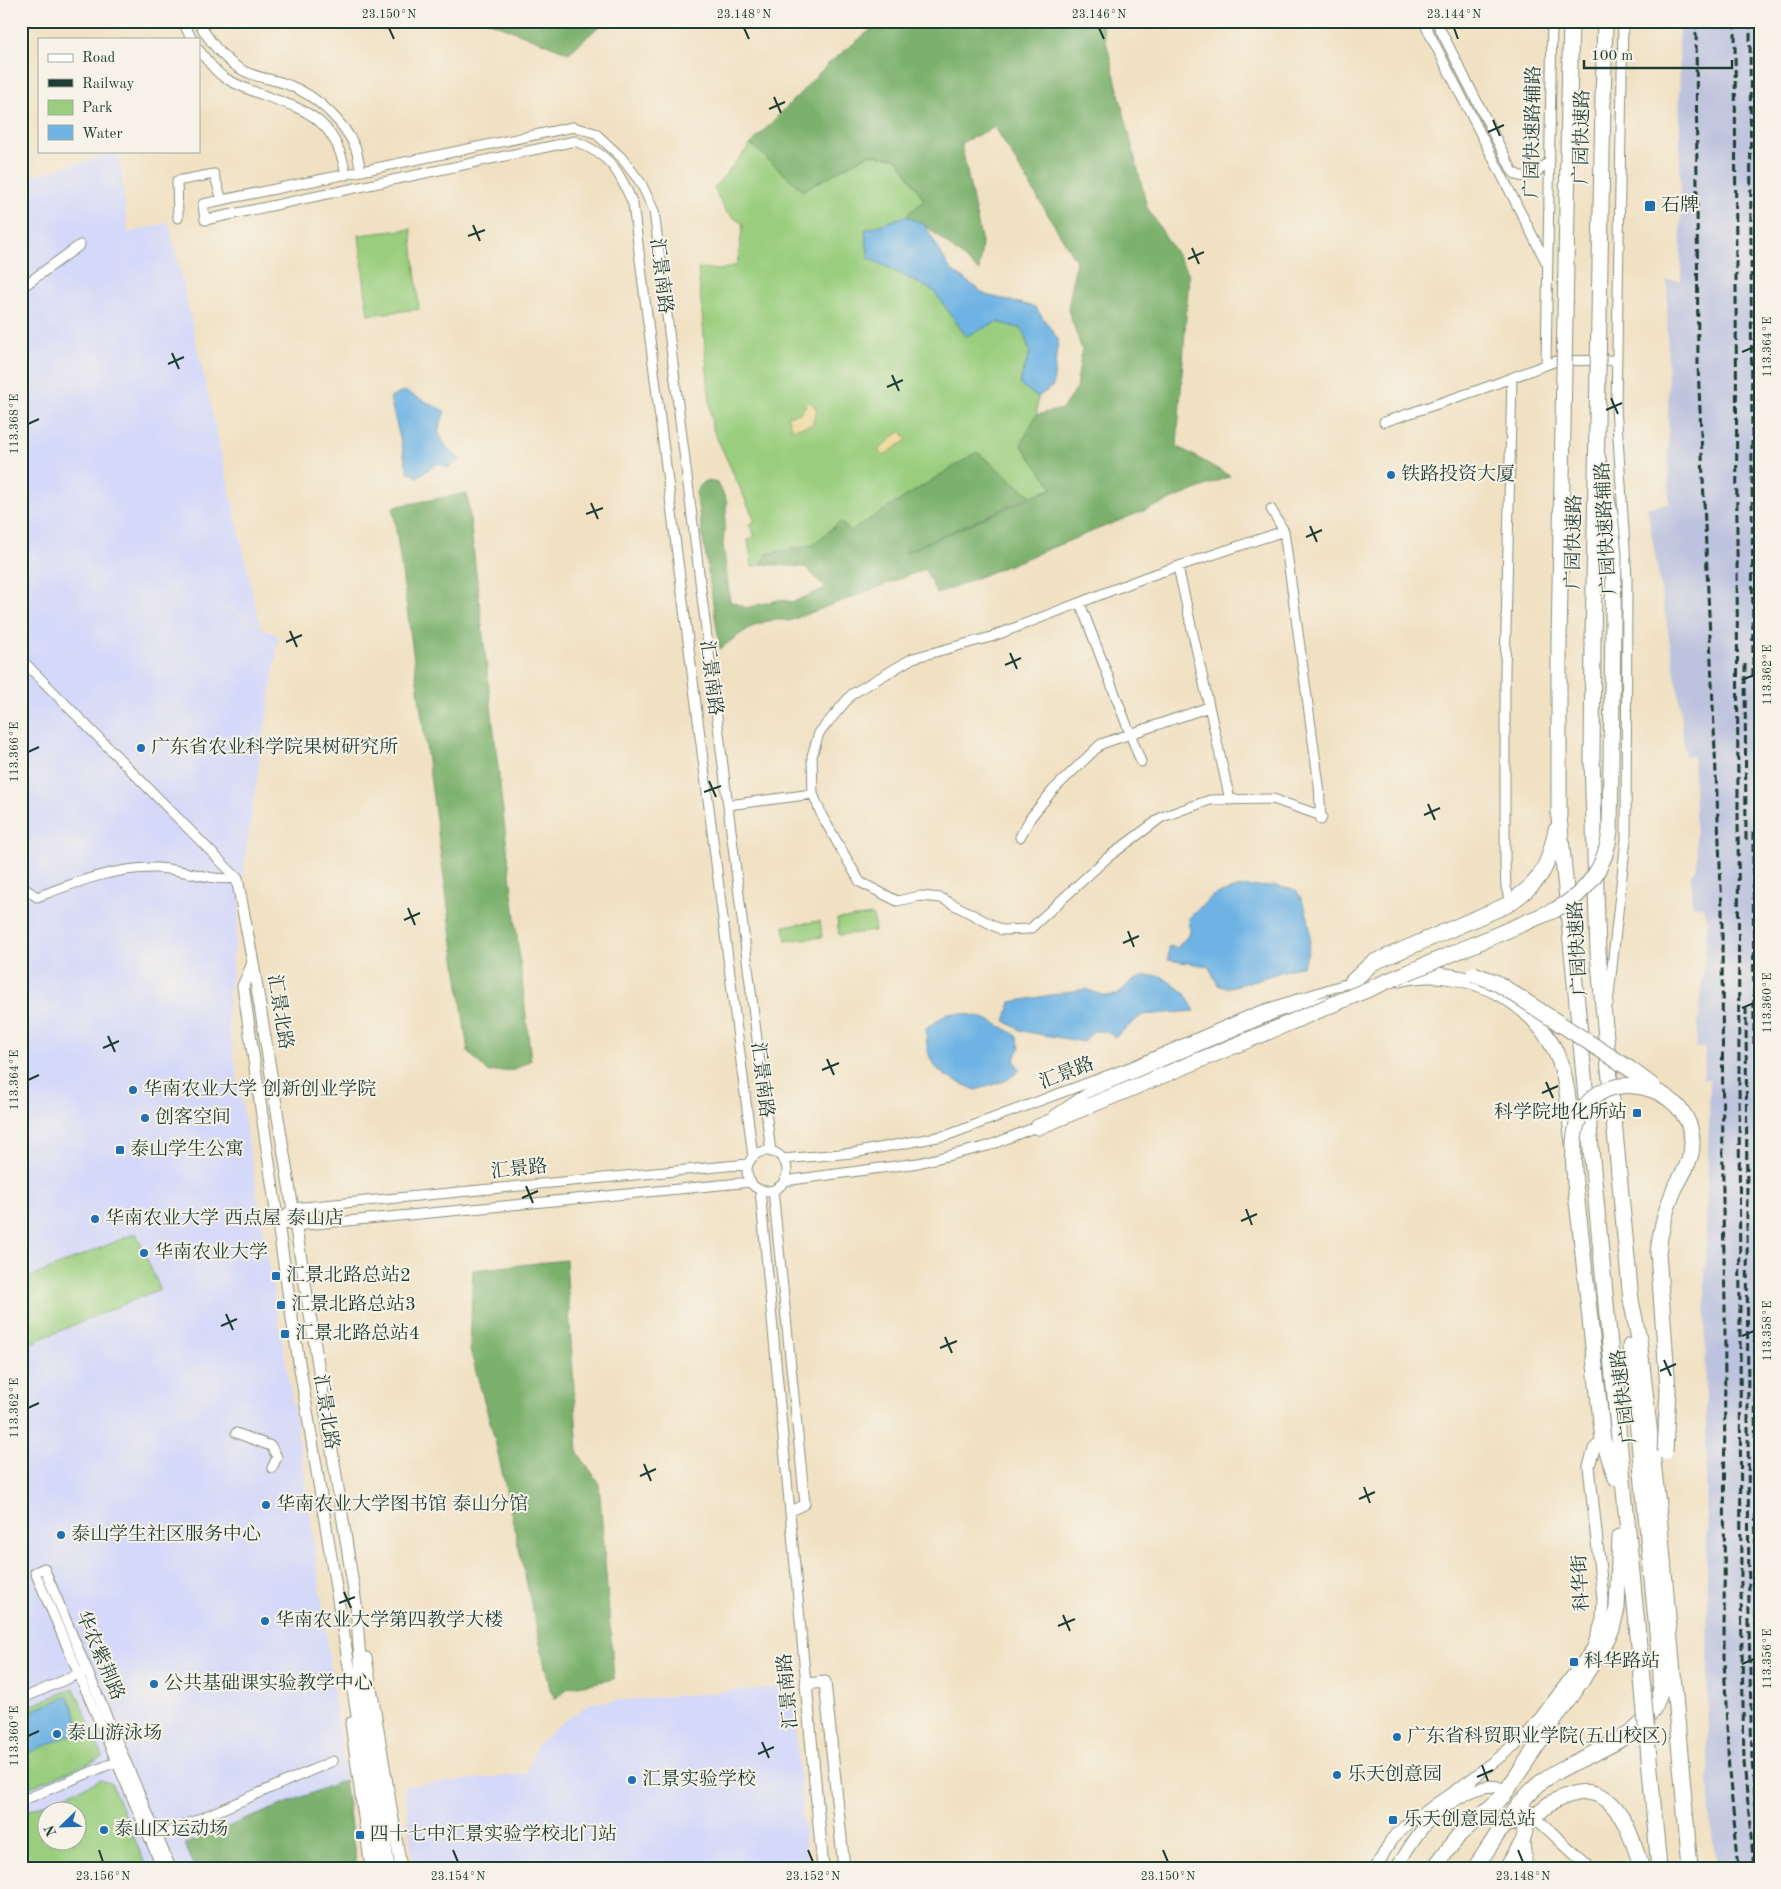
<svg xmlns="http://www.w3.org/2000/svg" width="1781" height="1889" font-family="'Old Standard TT','Noto Serif SC',serif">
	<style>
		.built { fill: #d4d8f9; fill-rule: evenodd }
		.industrial { fill: #bdc3de }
		.green { fill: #9ace7e; stroke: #5c8659; fill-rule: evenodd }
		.forest { fill: #7bb16d; stroke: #4d7750 }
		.sand { fill: #eeda9e; stroke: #868c69 }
		.water { fill: #6eb3e4; stroke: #46788c }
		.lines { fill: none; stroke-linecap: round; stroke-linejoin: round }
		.street-casing { stroke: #888f7c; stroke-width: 11 }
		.secondary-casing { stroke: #888f7c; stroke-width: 13 }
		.highway-casing { stroke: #888f7c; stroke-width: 17 }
		.street { stroke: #fff; stroke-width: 9 }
		.secondary { stroke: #fff; stroke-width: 11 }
		.highway { stroke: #fff; stroke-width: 15 }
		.rail { stroke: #1f3d34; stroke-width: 3; stroke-dasharray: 8 4; stroke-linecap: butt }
		.highway-bridge-casing { stroke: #888f7c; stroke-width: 17; stroke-linecap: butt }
		.highway-bridge { stroke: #fff; stroke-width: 15 }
		.ticks { fill: none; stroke: #1f3d34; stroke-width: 2 }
		.poi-dot { fill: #1f6fb2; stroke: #f7f3e8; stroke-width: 2 }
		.labels { text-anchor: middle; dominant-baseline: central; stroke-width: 4; stroke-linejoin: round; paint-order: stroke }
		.street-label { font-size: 19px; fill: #1f3d34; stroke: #f7f3e8 }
		.poi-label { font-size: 19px; fill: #1f3d34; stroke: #f7f3e8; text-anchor: start }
		.neatline { fill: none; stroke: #1f3d34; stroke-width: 2 }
		.ticks-label { font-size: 12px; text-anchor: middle; fill: #1f3d34 }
	</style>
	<rect width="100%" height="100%" fill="#f7f3e8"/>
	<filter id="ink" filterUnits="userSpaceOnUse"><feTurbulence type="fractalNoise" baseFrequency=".02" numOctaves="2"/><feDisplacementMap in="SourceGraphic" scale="10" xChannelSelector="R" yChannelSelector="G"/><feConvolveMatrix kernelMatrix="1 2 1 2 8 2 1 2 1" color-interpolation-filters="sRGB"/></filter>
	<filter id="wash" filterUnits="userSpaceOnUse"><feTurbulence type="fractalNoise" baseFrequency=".0096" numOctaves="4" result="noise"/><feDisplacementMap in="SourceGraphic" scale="20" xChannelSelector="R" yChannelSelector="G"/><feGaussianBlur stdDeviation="1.12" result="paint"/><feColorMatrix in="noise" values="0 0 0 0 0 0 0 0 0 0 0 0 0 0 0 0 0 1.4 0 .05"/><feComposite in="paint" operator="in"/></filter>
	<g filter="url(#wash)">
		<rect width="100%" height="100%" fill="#f1e1c3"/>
		<path class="built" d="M119 152 128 233 169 222 260 625 175 579 279 637 245 858 227 1016 306 1482 357 1868H21V179ZM48 1812H78V1842H48Z
			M792 1686 807 1868H414L404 1786 526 1774 537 1745 557 1726 590 1703Z"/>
		<path class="industrial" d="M1679 21H1760V1868H1717L1712 1834 1708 1758 1705 1271 1710 1080 1703 1079 1705 1048H1696L1708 920 1702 906H1693L1691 875 1697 868 1693 756H1685L1679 697 1647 507 1669 504 1667 280H1681Z"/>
		<path class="green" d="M751 144 803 191 869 154 898 159 924 200 906 216 865 230 869 258 934 291 966 335 997 322 1023 329 1030 353 1019 384 1038 397 1036 422 1021 445 1053 488 1031 496 977 452 851 532 840 522 813 545 767 554 762 564 752 567 748 540 755 536 749 524 755 521 712 427 698 268 720 270 737 265 743 224 726 212 714 188Z
			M411 229 419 309 368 315 359 235Z
			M873 915 875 931 839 935 837 919Z
			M820 921 822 937 786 941 784 926Z
			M136 1233 160 1289 21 1347V1281Z
			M74 1688 103 1757 21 1791V1710Z
			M100 1780 111 1783 147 1868H21V1814ZM48 1812H78V1842H48Z"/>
		<path class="forest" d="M488 21H605L569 53Z
			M882 21H1101L1147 207 1189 274 1177 446 1230 476 937 594 925 569 789 621C761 615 741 634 720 649L696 492 703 482 717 481 727 502 723 544 730 601 746 608 778 600 793 602 826 588 805 567 762 564 767 554 813 545 840 522 851 531 977 452 1031 496 904 553 1053 488 1021 445 1036 415 1062 409 1076 389 1082 350 1068 310 1076 261 995 127 961 143 982 243 979 271 925 225 906 216 924 200 898 159 869 154 803 191 751 144 828 64Z
			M467 493 531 1060 514 1070 488 1072 468 1052 393 507Z
			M566 1260 578 1453 599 1483 614 1679 568 1688 555 1699 550 1689 495 1440 470 1350 473 1270Z
			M344 1780 357 1868H195L185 1844Z"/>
		<path class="sand" d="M809 401 817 409 812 425 792 429 787 416 800 413Z
			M901 431 907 440 883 456 878 450C886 446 890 437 901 431Z"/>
		<path class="water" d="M906 216 925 225 950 269 986 295 1035 307 1058 339 1053 386 1038 397 1019 384 1030 353 1023 329 997 322 966 336 934 291 869 258 865 230Z
			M404 391 445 411 438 431 447 448 460 459 449 468 438 463 417 477 408 471 390 398Z
			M1276 886 1296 890C1311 914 1315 939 1303 965L1230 988 1219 986 1208 966 1168 960 1169 946 1177 948 1190 933 1189 918 1212 896 1240 887Z
			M1144 976H1161L1184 992 1195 1011 1142 1015 1115 1037 1106 1031H1093L1084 1042 1022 1031 1005 1021 1011 1002 1085 989 1105 996 1118 995 1130 982Z
			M947 1013C977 1013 992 1020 1017 1036L1020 1048 1014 1060 1020 1070 1007 1080 976 1090C941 1075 926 1070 926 1029Z
			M68 1696 82 1730 21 1756V1715Z"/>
	</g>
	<g filter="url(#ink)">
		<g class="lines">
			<defs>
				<path id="street" d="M182 21 192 39
					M198 21C209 41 223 60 244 71 259 79 276 79 291 86 317 96 345 123 356 149 358 156 359 164 361 171
					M1423 21 1547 264
					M1436 21 1513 172C1527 184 1540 170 1550 161
					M199 50C206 59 215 72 225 78 277 109 333 98 346 175
					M178 218 177 181 214 174 222 200
					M21 288 80 245
					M1546 364 1552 21
					M1384 422 1487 387 1556 361 1617 360
					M1271 509 1284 531 1319 785 1321 820
					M1284 531 1146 577 991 637 913 658 852 694 819 733 812 756 813 794 822 816 860 882 897 901 920 896 941 898 1002 930 1030 929 1107 858 1162 817 1210 800 1273 799 1322 816
					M1178 567 1230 800
					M1080 603 1141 762
					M21 659 237 878
					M728 805 813 794
					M1020 837 1031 817 1053 790 1101 744 1209 707
					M21 886 37 897C77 882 114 867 157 868 185 869 210 882 237 878
					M1510 902 1506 887 1505 864V671L1512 378
					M1608 1004 1626 839 1627 579 1616 406 1623 21
					M1054 1115 1087 1093 1194 1048 1281 1011 1329 1000
					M747 1171a20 20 0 1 1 40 0a20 20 0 1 1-40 0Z
					M753 1157 633 204C618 169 611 156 575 141L205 220 203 204 573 127 595 133 621 157 641 183 654 211 771 1152
					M782 1159 853 1153 948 1135 1130 1067 1256 1012 1352 982
					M784 1181 918 1163 988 1146 1041 1125
					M760 1190 806 1684
					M773 1190 805 1504 790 1512
					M278 1223 293 1208 748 1164
					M278 1223 295 1226 751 1182
					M236 1433 271 1446 277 1457 272 1468
					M21 1699 83 1672
					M21 1801 120 1760
					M153 1839 333 1761
					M162 1868 35 1572 44 1568 171 1868"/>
				<path id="secondary" d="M237 878 253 963 334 1463 356 1604 361 1675 389 1868
					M253 963 243 986 294 1332 357 1715 379 1868
					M366 1658 401 1868
					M351 1723 371 1868
					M1539 1821 1590 1868
					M823 1868 806 1684 825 1682 844 1868
					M1376 1868 1391 1840 1407 1824 1472 1779 1528 1734 1592 1649 1602 1620 1603 1599 1589 1466 1594 1449 1603 1440
					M1396 1868C1406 1853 1415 1836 1427 1823 1439 1809 1481 1779 1500 1788"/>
				<path id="highway" d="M1603 101 1605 21
					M1569 102 1571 21
					M1559 640V817L1640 1656
					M1593 640 1592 760 1598 953 1631 1300 1639 1339 1659 1514 1690 1868
					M1399 979C1462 963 1536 998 1559 1060 1569 1086 1569 1115 1573 1143
					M1352 982 1372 963 1507 905C1542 881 1547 870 1556 830
					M1038 1127 1263 1034
					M1581 1236 1603 1440 1616 1478
					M1652 1792 1659 1868
					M1505 1824C1512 1823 1521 1822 1528 1820 1537 1816 1544 1806 1553 1802 1611 1770 1627 1823 1642 1868
					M1434 1868 1459 1835 1503 1796 1599 1654 1612 1629 1617 1608 1620 1537
					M1475 1868C1495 1839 1513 1806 1540 1783 1577 1752 1652 1744 1661 1687 1662 1676 1660 1664 1659 1653L1630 1346
					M1507 1868 1522 1843
					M1525 1868 1522 1843 1528 1819 1526 1812"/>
			</defs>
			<use href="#street" class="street-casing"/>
			<use href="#secondary" class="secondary-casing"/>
			<use href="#highway" class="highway-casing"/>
			<use href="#street" class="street"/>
			<use href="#secondary" class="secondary"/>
			<use href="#highway" class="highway"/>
			<path class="rail" d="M1696 21 1698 365 1722 910 1723 1208 1725 1304 1724 1659 1729 1772 1739 1868
				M1735 21 1741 1591 1744 1762 1754 1868
				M1750 21 1753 677
				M1745 664 1746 844
				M1753 832 1754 1044
				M1746 1007 1749 1626 1752 1762 1760 1851
				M1755 1322 1756 1619 1760 1752"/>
			<defs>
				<path id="highway-bridge" d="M1559 640 1569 102
					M1593 640 1603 101
					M1474 974 1497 983 1630 1069 1653 1086
					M1263 1034 1555 910C1587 893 1606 868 1610 831L1614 555 1610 514 1597 455
					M1581 1236C1578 1204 1567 1147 1579 1118 1601 1062 1690 1084 1692 1141 1693 1160 1682 1174 1674 1190 1665 1211 1660 1231 1658 1253L1668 1389 1665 1452
					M1640 1656 1652 1792"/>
			</defs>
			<use href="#highway-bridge" class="highway-bridge-casing"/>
			<use href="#highway-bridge" class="highway-bridge"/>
		</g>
	</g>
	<path class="ticks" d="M389 28 394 39M744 28 749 39M1099 28 1104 39M1454 28 1458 39M774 97 781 113M769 109 785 102M1493 120 1500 136M1488 132 1504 125M473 225 480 241M468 236 485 230M1192 248 1199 264M1188 259 1204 252M1742 352 1754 347M172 353 179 369M168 364 184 357M892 375 899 391M887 387 903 380M1611 398 1618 414M1606 410 1622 403M28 424 39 419M591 503 598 519M586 514 603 508M1310 526 1317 542M1306 537 1322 530M290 631 297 647M286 642 302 635M1010 653 1017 669M1005 665 1021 658M1742 680 1754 675M28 752 39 747M709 781 716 797M704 792 721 786M1428 804 1435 820M1424 815 1440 808M408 908 415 925M404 920 420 913M1128 931 1134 947M1123 943 1139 936M1742 1008 1754 1003M108 1036 115 1052M103 1048 119 1041M827 1059 834 1075M822 1070 839 1063M28 1080 39 1075M1546 1082 1553 1098M1542 1093 1558 1086M526 1186 533 1203M522 1198 538 1191M1246 1209 1252 1225M1241 1221 1257 1214M226 1314 233 1330M221 1326 237 1319M1742 1336 1754 1331M945 1337 952 1353M940 1348 957 1341M1664 1360 1671 1376M1660 1371 1676 1364M28 1408 39 1403M644 1464 651 1481M640 1476 656 1469M1364 1487 1370 1503M1359 1499 1375 1492M344 1592 351 1608M339 1603 355 1597M1063 1615 1070 1631M1058 1626 1075 1619M1742 1664 1754 1659M28 1736 39 1731M762 1742 769 1758M758 1754 774 1747M1482 1765 1488 1781M1477 1777 1493 1770M99 1850 103 1862M453 1850 458 1862M808 1850 813 1862M1163 1850 1168 1862M1518 1850 1523 1862"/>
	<g class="poi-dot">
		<rect x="1644" y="200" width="12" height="12" rx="2.5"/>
		<circle cx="1391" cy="475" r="5"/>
		<circle cx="141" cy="748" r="5"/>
		<circle cx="133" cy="1090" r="5"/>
		<rect x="1632" y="1108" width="10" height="10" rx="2.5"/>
		<circle cx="145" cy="1118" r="5"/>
		<rect x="115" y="1145" width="10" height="10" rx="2.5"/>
		<circle cx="95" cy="1219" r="5"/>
		<circle cx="144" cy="1253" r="5"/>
		<rect x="271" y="1271" width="10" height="10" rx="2.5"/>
		<rect x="276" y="1300" width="10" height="10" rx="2.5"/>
		<rect x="280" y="1329" width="10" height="10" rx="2.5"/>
		<circle cx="266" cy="1505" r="5"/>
		<circle cx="61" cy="1535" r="5"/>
		<circle cx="265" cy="1621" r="5"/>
		<rect x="1569" y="1657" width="10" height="10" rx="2.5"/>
		<circle cx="154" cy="1684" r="5"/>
		<circle cx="57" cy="1734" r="5"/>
		<circle cx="1397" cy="1737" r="5"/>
		<circle cx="1337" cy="1775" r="5"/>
		<circle cx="632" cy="1780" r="5"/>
		<rect x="1388" y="1815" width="10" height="10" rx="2.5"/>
		<circle cx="104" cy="1830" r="5"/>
		<rect x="355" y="1830" width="10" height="10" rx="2.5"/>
	</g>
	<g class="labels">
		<g class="street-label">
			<text transform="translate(1534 132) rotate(-89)">广园快速路辅路</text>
			<text transform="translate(1583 137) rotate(-89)">广园快速路</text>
			<text transform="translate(660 276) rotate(83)">汇景南路</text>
			<text transform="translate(1607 528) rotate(-93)">广园快速路辅路</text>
			<text transform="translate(1575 542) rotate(-89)">广园快速路</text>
			<text transform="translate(710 678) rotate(83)">汇景南路</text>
			<text transform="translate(1579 948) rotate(-93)">广园快速路</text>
			<text transform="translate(279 1012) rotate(81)">汇景北路</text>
			<text transform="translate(1067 1074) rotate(-21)">汇景路</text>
			<text transform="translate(761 1080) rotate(83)">汇景南路</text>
			<text transform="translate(519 1170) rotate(-6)">汇景路</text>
			<text transform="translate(1625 1396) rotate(-97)">广园快速路</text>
			<text transform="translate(325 1412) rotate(81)">汇景北路</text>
			<text transform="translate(1582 1583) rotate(-93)">科华街</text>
			<text transform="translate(99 1656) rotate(67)">华农紫荆路</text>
			<text transform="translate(789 1691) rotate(-95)">汇景南路</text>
		</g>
		<g class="poi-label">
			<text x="1661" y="206">石牌</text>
			<text x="1401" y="475">铁路投资大厦</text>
			<text x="151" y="748">广东省农业科学院果树研究所</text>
			<text x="143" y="1090">华南农业大学 创新创业学院</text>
			<text x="1627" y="1113" text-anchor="end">科学院地化所站</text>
			<text x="155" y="1118">创客空间</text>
			<text x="130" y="1150">泰山学生公寓</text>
			<text x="105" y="1219">华南农业大学 西点屋 泰山店</text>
			<text x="154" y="1253">华南农业大学</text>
			<text x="286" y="1276">汇景北路总站2</text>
			<text x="291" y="1305">汇景北路总站3</text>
			<text x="295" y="1334">汇景北路总站4</text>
			<text x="276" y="1505">华南农业大学图书馆 泰山分馆</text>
			<text x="71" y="1535">泰山学生社区服务中心</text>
			<text x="275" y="1621">华南农业大学第四教学大楼</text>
			<text x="1584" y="1662">科华路站</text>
			<text x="164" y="1684">公共基础课实验教学中心</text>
			<text x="67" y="1734">泰山游泳场</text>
			<text x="1407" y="1737">广东省科贸职业学院(五山校区)</text>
			<text x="1347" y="1775">乐天创意园</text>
			<text x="642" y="1780">汇景实验学校</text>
			<text x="1403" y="1820">乐天创意园总站</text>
			<text x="114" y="1830">泰山区运动场</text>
			<text x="370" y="1835">四十七中汇景实验学校北门站</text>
		</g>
	</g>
	<rect width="1781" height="1889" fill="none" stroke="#f7f3e8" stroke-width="55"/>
	<rect x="38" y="38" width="162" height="115" fill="#f7f3e8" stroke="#a1aaa0"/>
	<rect x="48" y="54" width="25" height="8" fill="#ffffff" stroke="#a1aaa0"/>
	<text x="82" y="62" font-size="15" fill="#1f3d34">Road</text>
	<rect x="48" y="79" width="25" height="8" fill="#1f3d34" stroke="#a1aaa0"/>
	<text x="82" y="88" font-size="15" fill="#1f3d34">Railway</text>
	<rect x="48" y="100" width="25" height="15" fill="#9ace7e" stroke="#a1aaa0"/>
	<text x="82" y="112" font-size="15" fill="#1f3d34">Park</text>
	<rect x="48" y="125" width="25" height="15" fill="#6eb3e4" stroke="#a1aaa0"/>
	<text x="82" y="138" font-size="15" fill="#1f3d34">Water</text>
	<g transform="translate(62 1826) rotate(247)"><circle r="24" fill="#f7f3e8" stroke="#a1aaa0"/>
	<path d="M0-4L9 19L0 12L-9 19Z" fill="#1f6fb2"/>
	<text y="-8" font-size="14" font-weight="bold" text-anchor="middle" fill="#1f3d34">N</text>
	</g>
	<path d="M1584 60v8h148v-8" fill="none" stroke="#1f3d34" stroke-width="2.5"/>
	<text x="1591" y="60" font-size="15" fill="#1f3d34" stroke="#f7f3e8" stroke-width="4" paint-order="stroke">100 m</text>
	<rect x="28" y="28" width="1726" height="1834" class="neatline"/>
	<g class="ticks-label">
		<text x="389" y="18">23.150°N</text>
		<text x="744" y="18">23.148°N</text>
		<text x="1099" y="18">23.146°N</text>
		<text x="1454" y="18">23.144°N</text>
		<text transform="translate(1767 347) rotate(-90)" y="4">113.364°E</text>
		<text transform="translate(14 424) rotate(-90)" y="4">113.368°E</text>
		<text transform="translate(1767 675) rotate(-90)" y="4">113.362°E</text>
		<text transform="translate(14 752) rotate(-90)" y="4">113.366°E</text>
		<text transform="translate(1767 1003) rotate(-90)" y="4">113.360°E</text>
		<text transform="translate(14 1080) rotate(-90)" y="4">113.364°E</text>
		<text transform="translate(1767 1331) rotate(-90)" y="4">113.358°E</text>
		<text transform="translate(14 1408) rotate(-90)" y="4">113.362°E</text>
		<text transform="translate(1767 1659) rotate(-90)" y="4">113.356°E</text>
		<text transform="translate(14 1736) rotate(-90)" y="4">113.360°E</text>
		<text x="103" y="1880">23.156°N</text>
		<text x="458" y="1880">23.154°N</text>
		<text x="813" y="1880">23.152°N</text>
		<text x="1168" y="1880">23.150°N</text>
		<text x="1523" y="1880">23.148°N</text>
	</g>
</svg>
